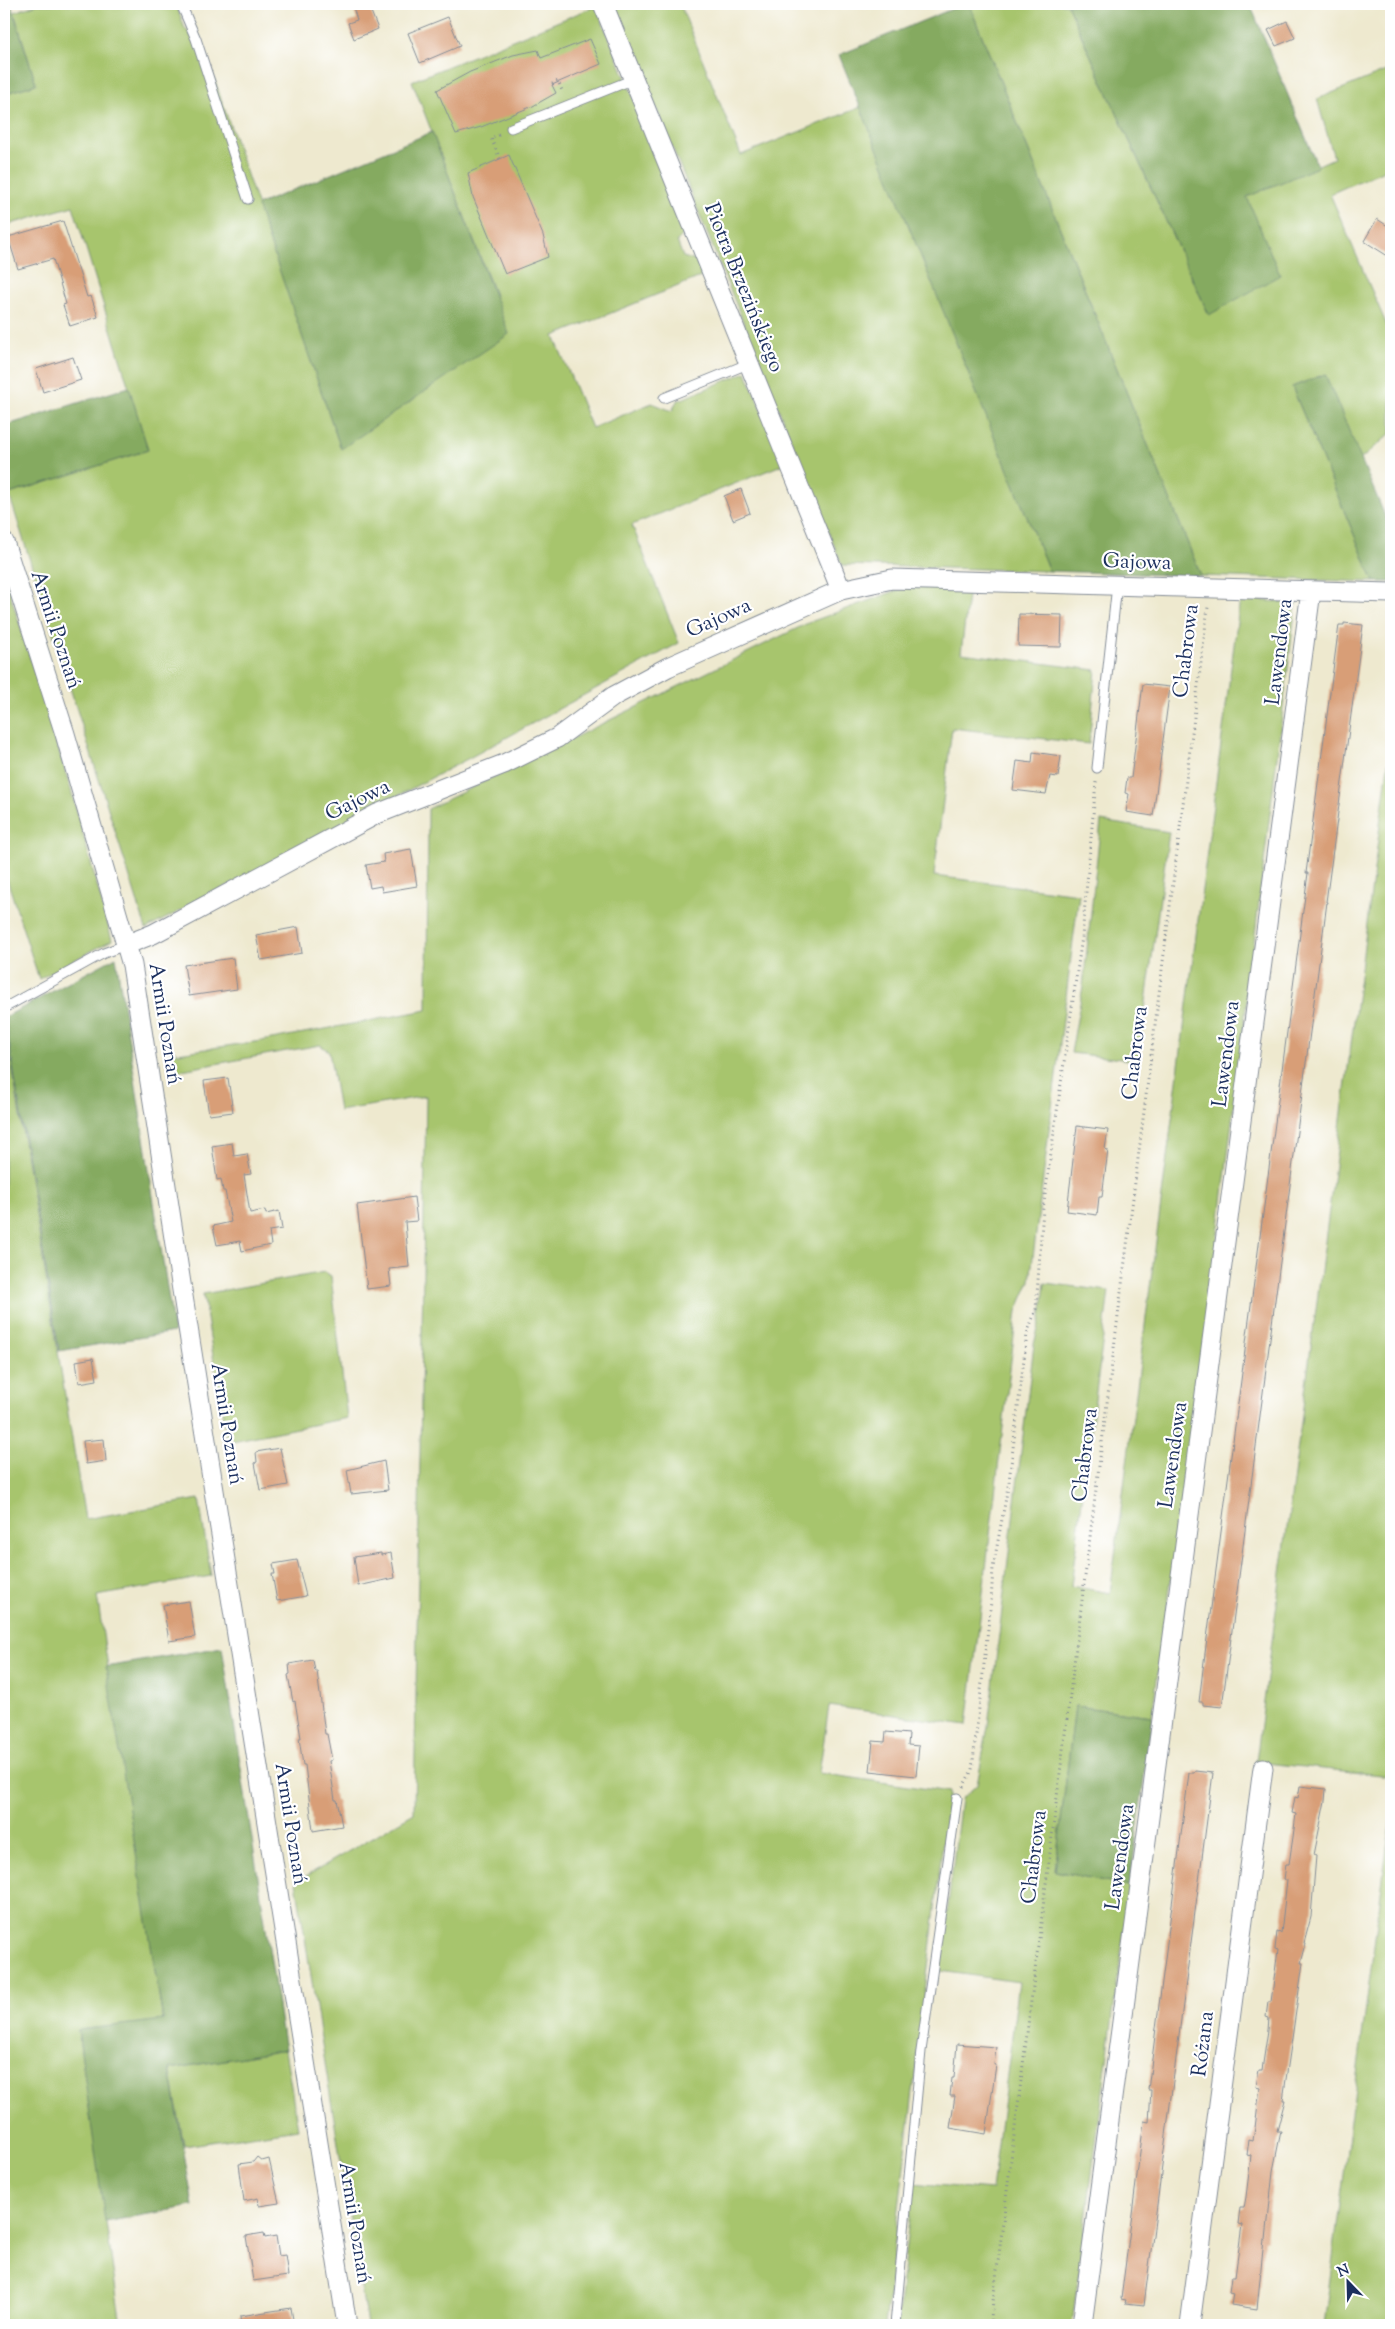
<svg xmlns="http://www.w3.org/2000/svg" width="1395" height="2329" font-family="'Sorts Mill Goudy',serif">
	<style>
		.green { fill: #a7c56d; stroke: #617a66 }
		.forest { fill: #85aa60; stroke: #506c5f }
		.building { fill: #d89e77 }
		.lines { fill: none; stroke-linecap: round; stroke-linejoin: round }
		.lane-casing { stroke: #848c96; stroke-width: 11 }
		.street-casing { stroke: #848c96; stroke-width: 21 }
		.path { stroke: #848c96; stroke-width: 3; stroke-dasharray: 1 4; stroke-linecap: butt }
		.lane { stroke: #fff; stroke-width: 9 }
		.street { stroke: #fff; stroke-width: 19 }
		.labels { text-anchor: middle; dominant-baseline: central; stroke-width: 4.5; stroke-linejoin: round; paint-order: stroke }
		.street-label { font-size: 21px; fill: #1b2f5e; stroke: #fff }
	</style>
	<rect width="100%" height="100%" fill="#fff"/>
	<filter id="ink" filterUnits="userSpaceOnUse"><feTurbulence type="fractalNoise" baseFrequency=".02" numOctaves="2"/><feDisplacementMap in="SourceGraphic" scale="10" xChannelSelector="R" yChannelSelector="G"/><feConvolveMatrix kernelMatrix="1 2 1 2 8 2 1 2 1" color-interpolation-filters="sRGB"/></filter>
	<filter id="wash" filterUnits="userSpaceOnUse"><feTurbulence type="fractalNoise" baseFrequency=".0096" numOctaves="4" result="noise"/><feDisplacementMap in="SourceGraphic" scale="20" xChannelSelector="R" yChannelSelector="G"/><feGaussianBlur stdDeviation="1.12" result="paint"/><feColorMatrix in="noise" values="0 0 0 0 0 0 0 0 0 0 0 0 0 0 0 0 0 1.4 0 .05"/><feComposite in="paint" operator="in"/></filter>
	<g filter="url(#wash)">
		<rect width="100%" height="100%" fill="#eee9cf"/>
		<path class="green" d="M38 4H176L185 29 202 43 341 449 495 295 412 81 596 6 688 230 677 241 683 257 697 261 703 276 554 336 592 428 652 403 672 411 677 401 746 372 784 464 632 525 679 643 473 756 146 929 9 494 148 450 73 206 4 226V94L36 84 14 12Z
			M614 4H680L741 155 861 107 1049 571 842 565Z
			M969 4H1067L1209 315 1247 197 1334 158 1317 99 1388 70 1391 77V167L1330 194 1391 335V433L1360 460 1325 374 1292 387 1374 582 1201 576Z
			M4 574 71 790 112 940 39 979 4 870Z
			M909 586 969 588 961 653 1096 670 1089 744 952 728 934 876 1079 894 1030 1281 1017 1311 967 1725 829 1706 819 1773 949 1792 885 2325H367L296 1882 414 1813 426 1096 339 1111 329 1051 320 1045 182 1070 176 1076 171 1050 178 1053 261 1041 427 1010 428 809 810 622Z
			M1240 599 1296 603 1207 1323 1152 1716 1075 1706 1055 1871 1130 1886 1072 2325H897L913 2183 992 2190 1019 1982 940 1971 961 1799 977 1785 988 1726 1034 1344 1041 1318 1045 1283 1109 1291 1071 1586 1110 1593Z
			M1391 742V1776L1256 1762Z
			M1101 821 1169 832 1138 1061 1071 1053 1083 986Z
			M4 1017 85 1519 199 1499 211 1576 97 1596 163 2021 78 2030 121 2325H4Z
			M325 1272 331 1276 347 1418 227 1442 203 1294Z
			M1391 1817V2325H1324Z
			M285 2050 298 2129 184 2146 170 2069Z"/>
		<path class="forest" d="M4 4H11L36 84 4 94Z
			M964 4H969L1201 576 1049 571 839 55Z
			M1067 4H1250L1318 167 1247 197 1280 275 1209 315Z
			M432 132 509 334 341 449 257 205Z
			M1325 374 1391 530V582H1374L1292 387Z
			M129 387 148 450 9 494 4 476V426Z
			M116 957 174 1332 59 1351 5 1017Z
			M222 1647 285 2050 170 2069 193 2206 105 2222 78 2030 163 2020 106 1667Z
			M1075 1706 1152 1716 1130 1886 1055 1871Z"/>
		<g id="blocks">
			<path class="building" d="M352 4H368L378 29 354 39 348 23 357 20Z
				M448 17 460 46 420 63 408 33Z
				M1287 21 1295 38 1276 46 1268 30Z
				M590 39 601 64 552 85 556 93 533 106 481 127 456 134 437 90 470 72 513 55 538 50 541 58Z
				M509 155 543 235 548 257 505 274 473 197 468 173Z
				M1377 219 1391 228V258L1364 241Z
				M63 221 87 297 91 296 98 317 70 326 63 305 66 304 53 259 18 269 8 237Z
				M73 357 81 380 43 392 36 369Z
				M741 489 750 513 733 520 724 496Z
				M1019 614 1062 615 1061 647 1018 646Z
				M1344 623 1363 625 1326 902H1327L1222 1707 1203 1705V1702H1199L1204 1661 1308 873H1306L1339 625H1344Z
				M1143 684 1170 687 1153 816 1126 812 1129 794 1125 793 1127 778H1131Z
				M1033 752 1061 756 1058 777 1050 776 1046 794 1013 790 1017 761 1032 763Z
				M411 849 417 886 382 892 381 886 370 888 366 865 384 862 383 854Z
				M298 927 302 953 261 960 256 935Z
				M233 958 237 989 189 996 184 965Z
				M228 1078 233 1112 209 1115 204 1081Z
				M1077 1126 1108 1130 1105 1149 1108 1150 1102 1197H1099L1097 1215 1067 1211Z
				M232 1143 234 1156 247 1154 251 1174 244 1175 250 1213 265 1210 266 1214 279 1211 282 1229 269 1231 271 1245 242 1251 240 1241 217 1245 213 1226 231 1222 225 1191H223L221 1179 217 1180 212 1146Z
				M414 1197 417 1221 405 1222 409 1267 389 1269 391 1286 367 1289 357 1205Z
				M93 1358 97 1380 79 1383 76 1361Z
				M104 1439 106 1461 86 1464 83 1441Z
				M280 1448 288 1485 260 1490 255 1463 257 1462 256 1452Z
				M384 1461 388 1490 351 1494 347 1470Z
				M381 1553V1555L391 1553 395 1578 358 1586 354 1557Z
				M297 1560 306 1596 277 1601 272 1574H275L273 1564Z
				M189 1601 195 1637 169 1641 163 1605Z
				M313 1660 315 1671H317L325 1734H327L332 1760 329 1761 335 1800H337L342 1826 313 1831 305 1765H303L299 1738H301L295 1701 293 1702 288 1675 290 1674 289 1664Z
				M886 1732 909 1734 908 1745 919 1746 916 1776 870 1771 873 1741 885 1742Z
				M1195 1771 1213 1773 1144 2305 1125 2303 1126 2300 1121 2299 1144 2121 1149 2122 1151 2090H1148L1189 1773H1194Z
				M1300 1786 1326 1789 1325 1801 1314 1855 1316 1856 1311 1917 1304 1943 1306 1944 1301 1963H1303L1283 2100H1285L1277 2131H1281L1273 2171 1266 2240 1264 2239 1257 2309 1231 2305 1233 2294 1229 2293 1231 2277H1235L1242 2225 1238 2224 1240 2208H1244L1246 2197 1251 2156 1247 2155 1249 2139 1253 2140 1255 2128 1260 2087 1256 2086 1259 2070H1262L1268 2030 1269 2018 1266 2017 1268 2002H1271L1278 1950 1275 1949 1277 1932 1281 1933 1287 1880H1284L1286 1864H1289L1293 1837 1296 1814 1292 1813 1295 1797 1298 1798Z
				M957 2044 996 2047 994 2065H996L986 2134 950 2128 955 2096H950L952 2078H954Z
				M257 2157 262 2161 269 2159 279 2203 259 2206 258 2198 244 2201 239 2164 253 2162Z
				M264 2233 265 2238 276 2236 279 2256 285 2255 288 2276 253 2281 246 2236Z
				M291 2308 294 2325H241L240 2316Z"/>
		</g>
	</g>
	<g filter="url(#ink)">
		<use href="#blocks" fill-opacity="0" stroke="#848c96" stroke-width="1"/>
		<g class="lines">
			<defs>
				<path id="lane" d="M181 4 196 39 248 199
					M511 128 634 79
					M664 398 750 363
					M1097 768 1117 585
					M4 1008 104 953 128 944
					M895 2325 921 2051 957 1798"/>
				<path id="street" d="M603 4 841 590
					M4 542 65 734 132 965 182 1290 347 2325
					M128 944 153 934 377 814 504 764 557 738 614 696 668 667 841 590 892 579 1391 593
					M1082 2325 1311 591
					M1190 2325 1263 1768"/>
			</defs>
			<use href="#lane" class="lane-casing"/>
			<use href="#street" class="street-casing"/>
			<path class="path" d="M552 84 558 81 563 93
				M499 135 491 138 500 159
				M963 1787 972 1770 991 1602 993 1568 1009 1481 1027 1334 1036 1309 1043 1209 1082 937 1096 782
				M990 2325 1208 607"/>
			<use href="#lane" class="lane"/>
			<use href="#street" class="street"/>
		</g>
	</g>
	<g class="labels">
		<g class="street-label">
			<text transform="translate(743 288) rotate(68)">Piotra Brzezińskiego</text>
			<text transform="translate(1137 563) rotate(2)">Gajowa</text>
			<text transform="translate(719 619) rotate(-24)">Gajowa</text>
			<text transform="translate(55 630) rotate(72)">Armii Poznań</text>
			<text transform="translate(1187 651) rotate(-83)">Chabrowa</text>
			<text transform="translate(1280 652) rotate(-83)">Lawendowa</text>
			<text transform="translate(358 801) rotate(-26)">Gajowa</text>
			<text transform="translate(164 1024) rotate(81)">Armii Poznań</text>
			<text transform="translate(1136 1053) rotate(-83)">Chabrowa</text>
			<text transform="translate(1227 1054) rotate(-83)">Lawendowa</text>
			<text transform="translate(226 1424) rotate(81)">Armii Poznań</text>
			<text transform="translate(1086 1455) rotate(-83)">Chabrowa</text>
			<text transform="translate(1174 1455) rotate(-82)">Lawendowa</text>
			<text transform="translate(290 1824) rotate(81)">Armii Poznań</text>
			<text transform="translate(1035 1857) rotate(-83)">Chabrowa</text>
			<text transform="translate(1121 1857) rotate(-82)">Lawendowa</text>
			<text transform="translate(1204 2044) rotate(-83)">Różana</text>
			<text transform="translate(354 2223) rotate(81)">Armii Poznań</text>
		</g>
	</g>
	<rect width="1395" height="2329" fill="none" stroke="#fff" stroke-width="20"/>
	<g transform="translate(1348 2282) rotate(337)" stroke="#ffffff" stroke-width="4" paint-order="stroke">
	<path d="M0-4L9 19L0 12L-9 19Z" fill="#1b2f5e"/>
	<text y="-8" font-size="14" font-weight="bold" text-anchor="middle" fill="#1b2f5e">N</text>
	</g>
</svg>
